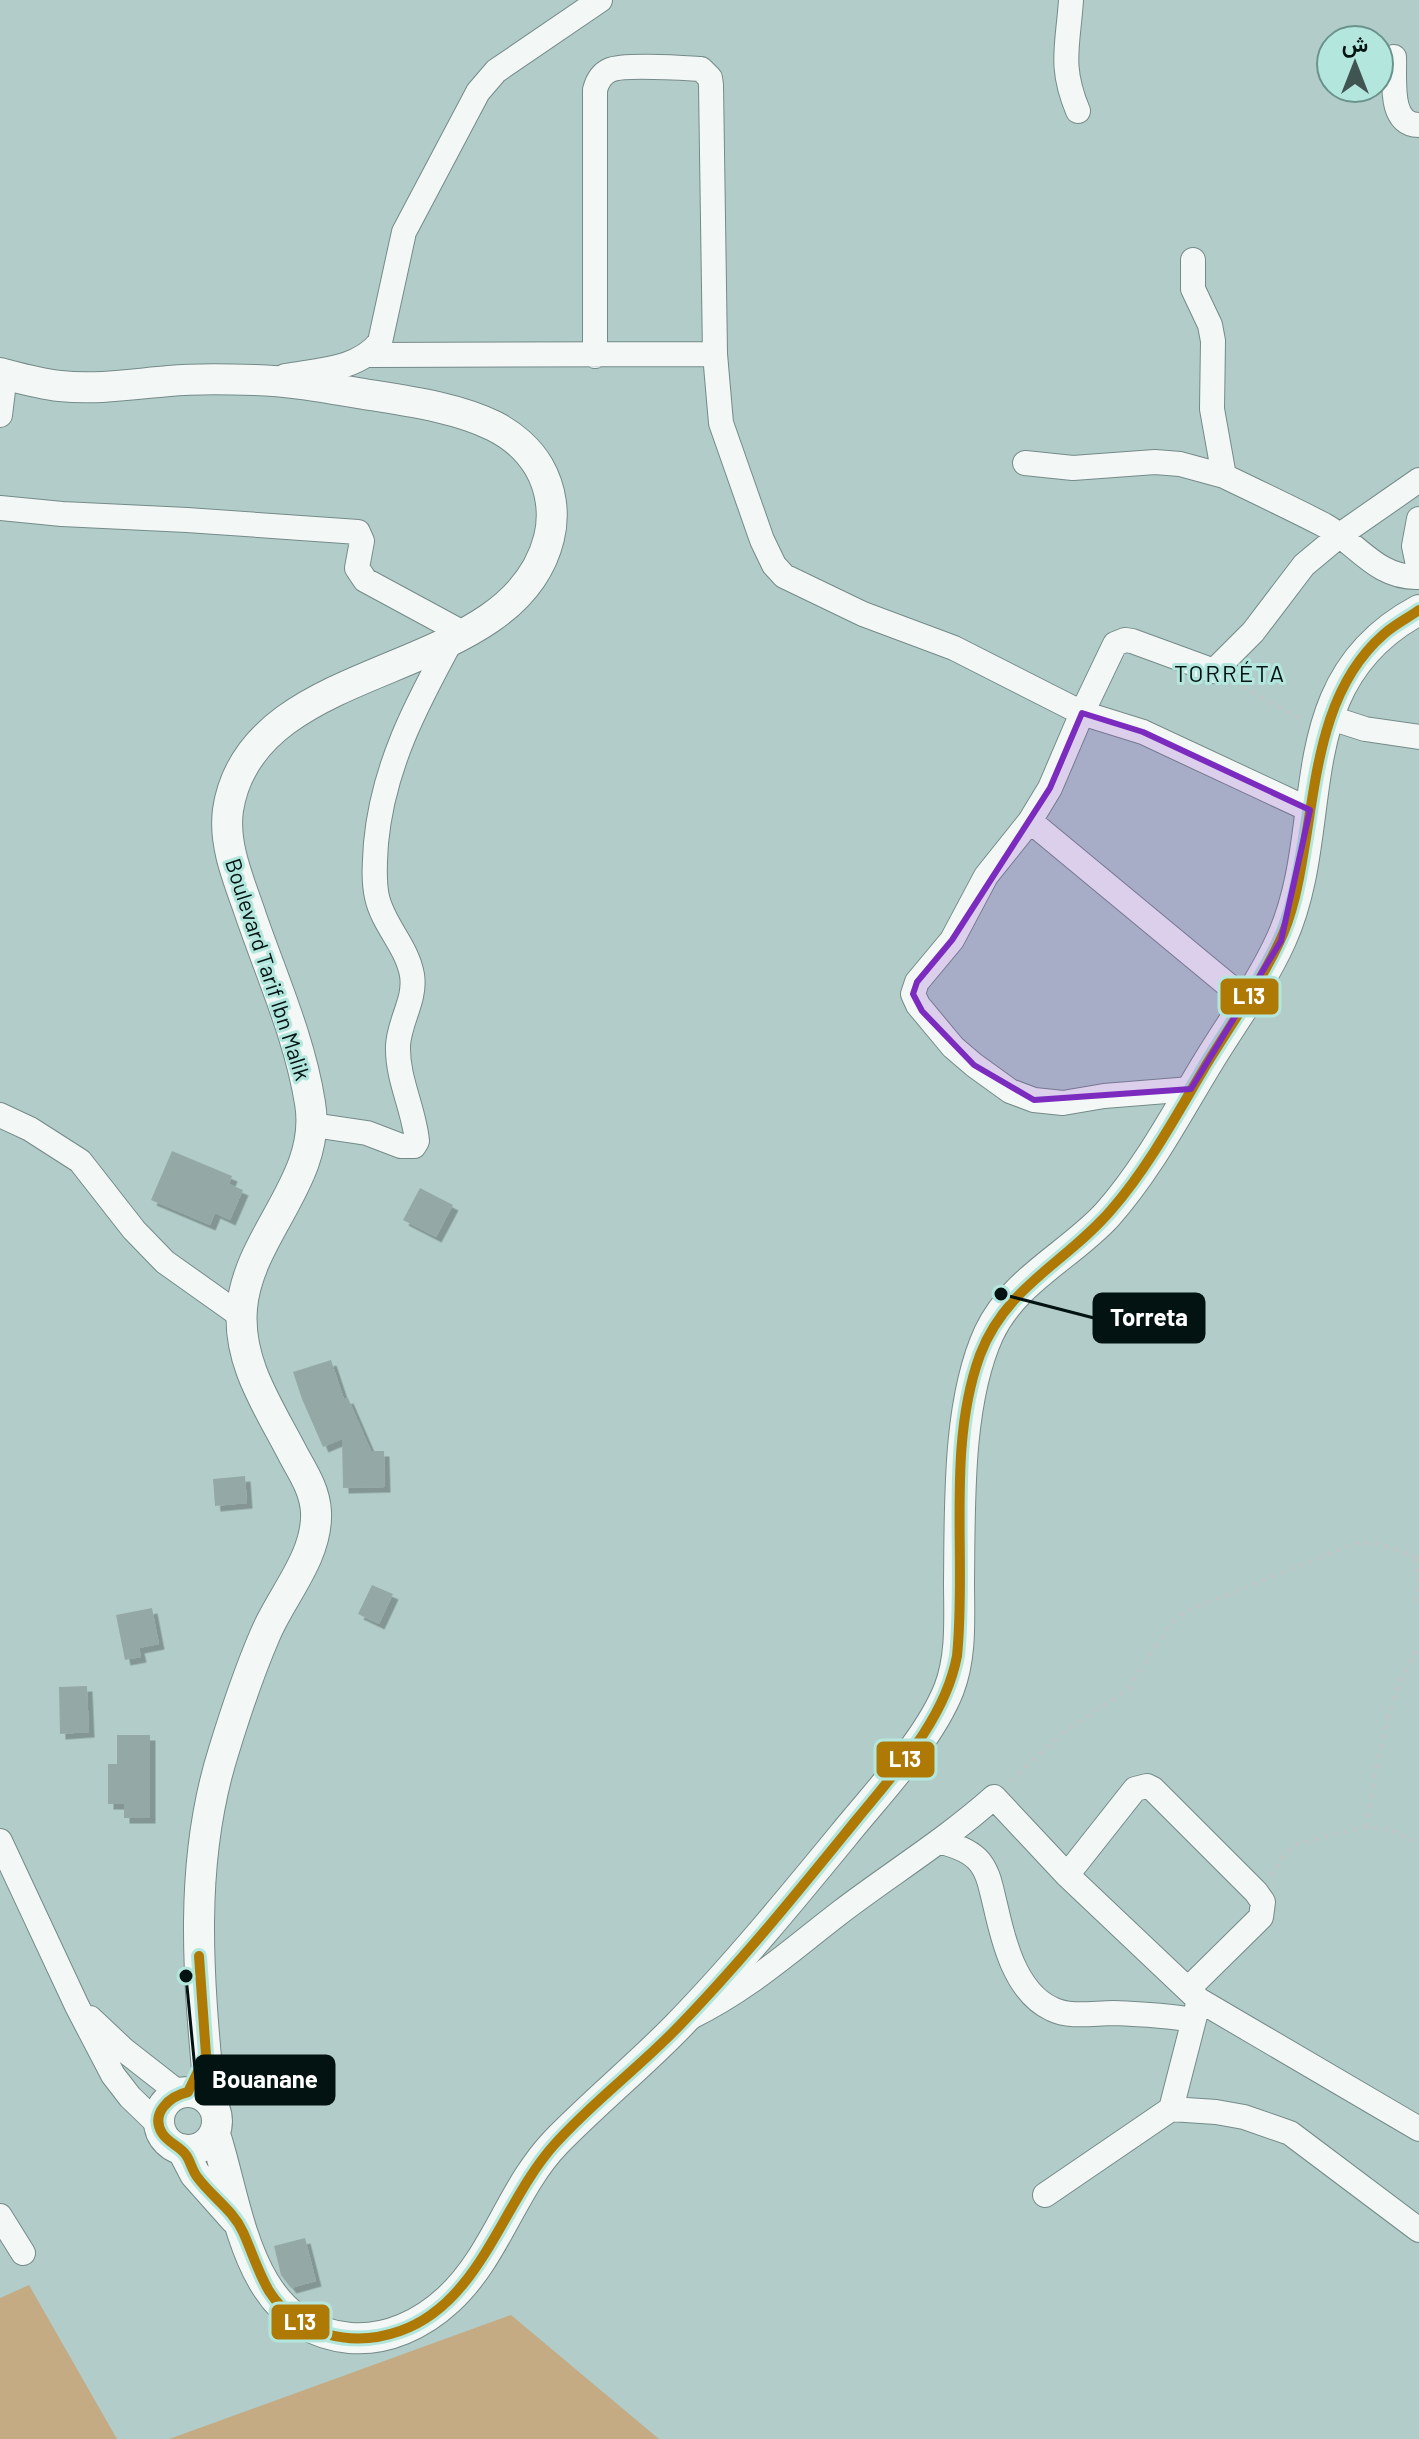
<svg xmlns="http://www.w3.org/2000/svg" width="1419" height="2439" font-family="Barlow,Vazirmatn,sans-serif">
	<style>
		.green { fill: #c4ab84 }
		.building { fill: #94a9a6; filter: url(#shadow) }
		.lines { fill: none; stroke-linecap: round; stroke-linejoin: round }
		.minor-casing { stroke: #758a88; stroke-width: 26 }
		.tertiary-casing { stroke: #758a88; stroke-width: 32 }
		.path { stroke: #bfc6c6; stroke-width: 4; stroke-dasharray: 4 6; stroke-linecap: butt }
		.minor { stroke: #f3f8f7; stroke-width: 24 }
		.tertiary { stroke: #f3f8f7; stroke-width: 30 }
		.bus-1-casing { stroke: #b3e7de; stroke-width: 16 }
		.bus-1 { stroke: #ae7a05; stroke-width: 10 }
		.marked { fill: #7b2cbf; fill-opacity: 0.2; stroke: #7b2cbf; stroke-width: 6; stroke-linejoin: round }
		.labels { text-anchor: middle; dominant-baseline: central; stroke-width: 6; stroke-linejoin: round; paint-order: stroke }
		.street-label { font-size: 22px; fill: #021311; stroke: #b3e7de }
		.neighbourhood-label { font-size: 24px; letter-spacing: 2px; fill: #021311; stroke: #b3e7de }
		.leader { fill: none; stroke: #021311; stroke-width: 3 }
		.callout-dot { fill: #021311; stroke: #b3e7de; stroke-width: 3 }
		.callout { fill: #021311; stroke: #021311; stroke-width: 3 }
		.callout-label { font-size: 24px; text-anchor: middle; font-weight: bold; fill: #fff }
		.line-badge { stroke: #b3e7de; stroke-width: 3 }
		.badge-label { font-size: 22px; text-anchor: middle; font-weight: bold; fill: #fff }
	</style>
	<defs>
		<filter id="shadow"><feDropShadow dx="5.5" dy="5.5" stdDeviation="0" flood-color="#0004"/></filter>
	</defs>
	<rect width="100%" height="100%" fill="#b2cdc9"/>
	<path class="green" d="M29 2285 117 2439H0V2298Z
		M511 2315 659 2439H169Z"/>
	<path class="building" d="M172 1151 232 1176 229 1184 243 1190 230 1220 215 1213 210 1225 151 1200Z
		M420 1188 453 1205 436 1237 403 1220Z
		M331 1360 344 1399 348 1398 371 1451H384L385 1487 343 1488 342 1439 323 1447 302 1399 293 1372Z
		M245 1476 247 1503 215 1506 213 1479Z
		M372 1585 393 1594 379 1624 358 1614Z
		M152 1608 159 1644 139 1648 141 1657 125 1660 116 1615Z
		M87 1686 89 1732 60 1734 59 1687Z
		M117 1735H150V1818H124V1804H108V1764H117Z
		M305 2238 316 2281 291 2288 281 2275 274 2246Z"/>
	<g class="lines">
		<defs>
			<path id="minor" d="M1071 0C1068 46 1059 66 1078 111
				M1394 57C1395 79 1388 125 1419 125
				M1193 260V289L1210 325 1213 341 1212 409 1224 476C1257 492 1291 508 1324 525 1357 543 1377 579 1419 577
				M715 354 721 423 762 540 774 565 784 576 863 614 954 648 1082 713 1115 644 1125 640 1132 641 1214 671 1253 632 1304 565 1340 535 1419 480
				M370 355 715 354 711 85 710 78 701 69C683 68 624 64 610 70 601 74 597 82 595 90V356
				M285 376C318 370 358 370 380 342L404 232 478 92 496 71 600 0
				M0 415 5 374
				M1025 463 1073 468 1155 462 1180 464 1224 476
				M0 508 62 514 187 520 358 532 362 541 357 568 365 580 463 633
				M1419 519 1414 546 1419 570
				M1328 717 1365 729 1419 737
				M1030 821 986 876 952 940 917 982 913 994 918 1005 953 1047 974 1065 1010 1091 1034 1100 1063 1103 1104 1096 1191 1089
				M1246 1000 1030 821 1050 788 1082 713 1143 732 1310 810
				M0 1115 30 1129 80 1161 134 1230 165 1262 241 1316
				M313 1125 367 1133 401 1146H414L417 1141C414 1109 397 1079 398 1046 399 1021 416 1000 412 975 407 946 383 925 377 897 373 879 375 861 376 843 383 767 416 705 452 639
				M0 1841 77 2006 113 2075 130 2097 159 2125
				M939 1841C952 1845 967 1849 977 1859 989 1871 991 1889 995 1904 1003 1940 1015 1992 1052 2009 1070 2018 1094 2013 1113 2013 1140 2014 1166 2015 1192 2020
				M1067 1875 1135 1789 1147 1786 1153 1789 1256 1892 1263 1902 1261 1917 1254 1924 1188 1989
				M1199 2000 1419 2129
				M691 2017C750 1988 791 1950 842 1911 892 1873 947 1839 994 1797L1067 1875 1199 2000 1171 2109 1045 2195
				M90 2018 124 2050 179 2093
				M1171 2109 1216 2112 1244 2117 1290 2133 1419 2230
				M0 2216 23 2253"/>
			<path id="tertiary" d="M0 373C19 378 40 384 60 386 97 390 133 384 169 381 198 378 227 379 255 380 292 381 328 388 364 394 407 401 455 407 494 426 512 435 529 450 539 467 551 488 555 514 549 538 513 684 252 653 228 810 223 846 240 883 251 916 272 977 300 1039 310 1103 323 1179 248 1235 242 1308 237 1363 270 1409 294 1456 304 1474 315 1491 316 1512 318 1557 281 1596 265 1635 249 1672 236 1711 224 1750 187 1866 199 1983 210 2102
				M159 2121a29 29 0 1 1 58 0a29 29 0 1 1-58 0Z
				M215 2134C240 2212 247 2328 350 2338 387 2341 422 2324 448 2300 496 2256 511 2189 556 2142 595 2102 639 2066 678 2026 739 1963 796 1893 851 1826 884 1786 930 1737 949 1689 962 1655 959 1617 959 1582 960 1505 957 1403 989 1333 1014 1280 1069 1256 1107 1215 1149 1168 1180 1107 1213 1054 1236 1017 1263 980 1281 940 1333 826 1282 683 1419 610
				M182 2149 195 2174 235 2219"/>
		</defs>
		<use href="#minor" class="minor-casing"/>
		<use href="#tertiary" class="tertiary-casing"/>
		<path class="path" d="M1234 682 1303 720
			M1417 1558 1419 1602
			M1010 1781 1064 1732 1128 1689 1168 1628 1182 1613 1356 1543H1376L1419 1558
			M1366 1827C1376 1773 1387 1691 1419 1647
			M1271 1876 1284 1855 1297 1844 1366 1827 1392 1830 1419 1843"/>
		<use href="#minor" class="minor"/>
		<use href="#tertiary" class="tertiary"/>
		<defs>
			<path id="bus-1" d="M199 1956 206 2055 188 2092C170 2096 150 2113 162 2133 168 2143 180 2146 186 2155 191 2162 192 2171 198 2178 212 2197 233 2210 243 2232 252 2252 258 2272 269 2291 298 2336 352 2348 400 2331 480 2303 502 2203 554 2145 592 2102 640 2067 680 2025 743 1960 800 1889 857 1819 897 1770 945 1719 957 1656 967 1559 946 1448 980 1355 1006 1286 1067 1262 1112 1209 1150 1165 1178 1112 1208 1062 1232 1023 1259 985 1279 943 1293 914 1299 881 1304 850 1317 774 1322 688 1384 634 1394 625 1408 618 1419 610"/>
		</defs>
		<use href="#bus-1" class="bus-1-casing"/>
		<use href="#bus-1" class="bus-1"/>
	</g>
	<path class="marked" d="M1082 713 1143 732 1310 810 1281 941 1191 1089 1034 1100 974 1065 922 1011 913 994 917 982 952 940 1050 788Z"/>
	<g class="labels">
		<g class="street-label">
			<text transform="translate(269 969) rotate(72)">Boulevard Tarif Ibn Malik</text>
		</g>
		<g class="neighbourhood-label">
			<text x="1230" y="672">TORRÉTA</text>
		</g>
	</g>
	<path class="leader" d="M1001 1294L1094 1318M186 1976L196 2080"/>
	<g class="callout-dot">
		<circle cx="1001" cy="1294" r="8"/>
		<circle cx="186" cy="1976" r="8"/>
	</g>
	<g class="callout">
		<rect x="1094" y="1294" width="110" height="48" rx="8"/>
		<rect x="196" y="2056" width="138" height="48" rx="8"/>
	</g>
	<g class="callout-label">
		<text x="1149" y="1326">Torreta</text>
		<text x="265" y="2088">Bouanane</text>
	</g>
	<g class="line-badge">
		<rect x="1219" y="977" width="61" height="39" rx="8" fill="#ae7a05"/>
		<rect x="875" y="1740" width="61" height="39" rx="8" fill="#ae7a05"/>
		<rect x="270" y="2303" width="61" height="38" rx="8" fill="#ae7a05"/>
	</g>
	<g class="badge-label">
		<text x="1249" y="1004">L13</text>
		<text x="905" y="1767">L13</text>
		<text x="300" y="2330">L13</text>
	</g>
	<g transform="translate(1355 64)"><circle r="38" fill="#b3e7de" stroke="#6c928c" stroke-width="2"/>
	<path d="M0-6L14 30L0 20L-14 30Z" fill="#405451"/>
	<text y="-12" font-size="22" font-weight="bold" text-anchor="middle" fill="#021311">ش</text>
	</g>
</svg>
